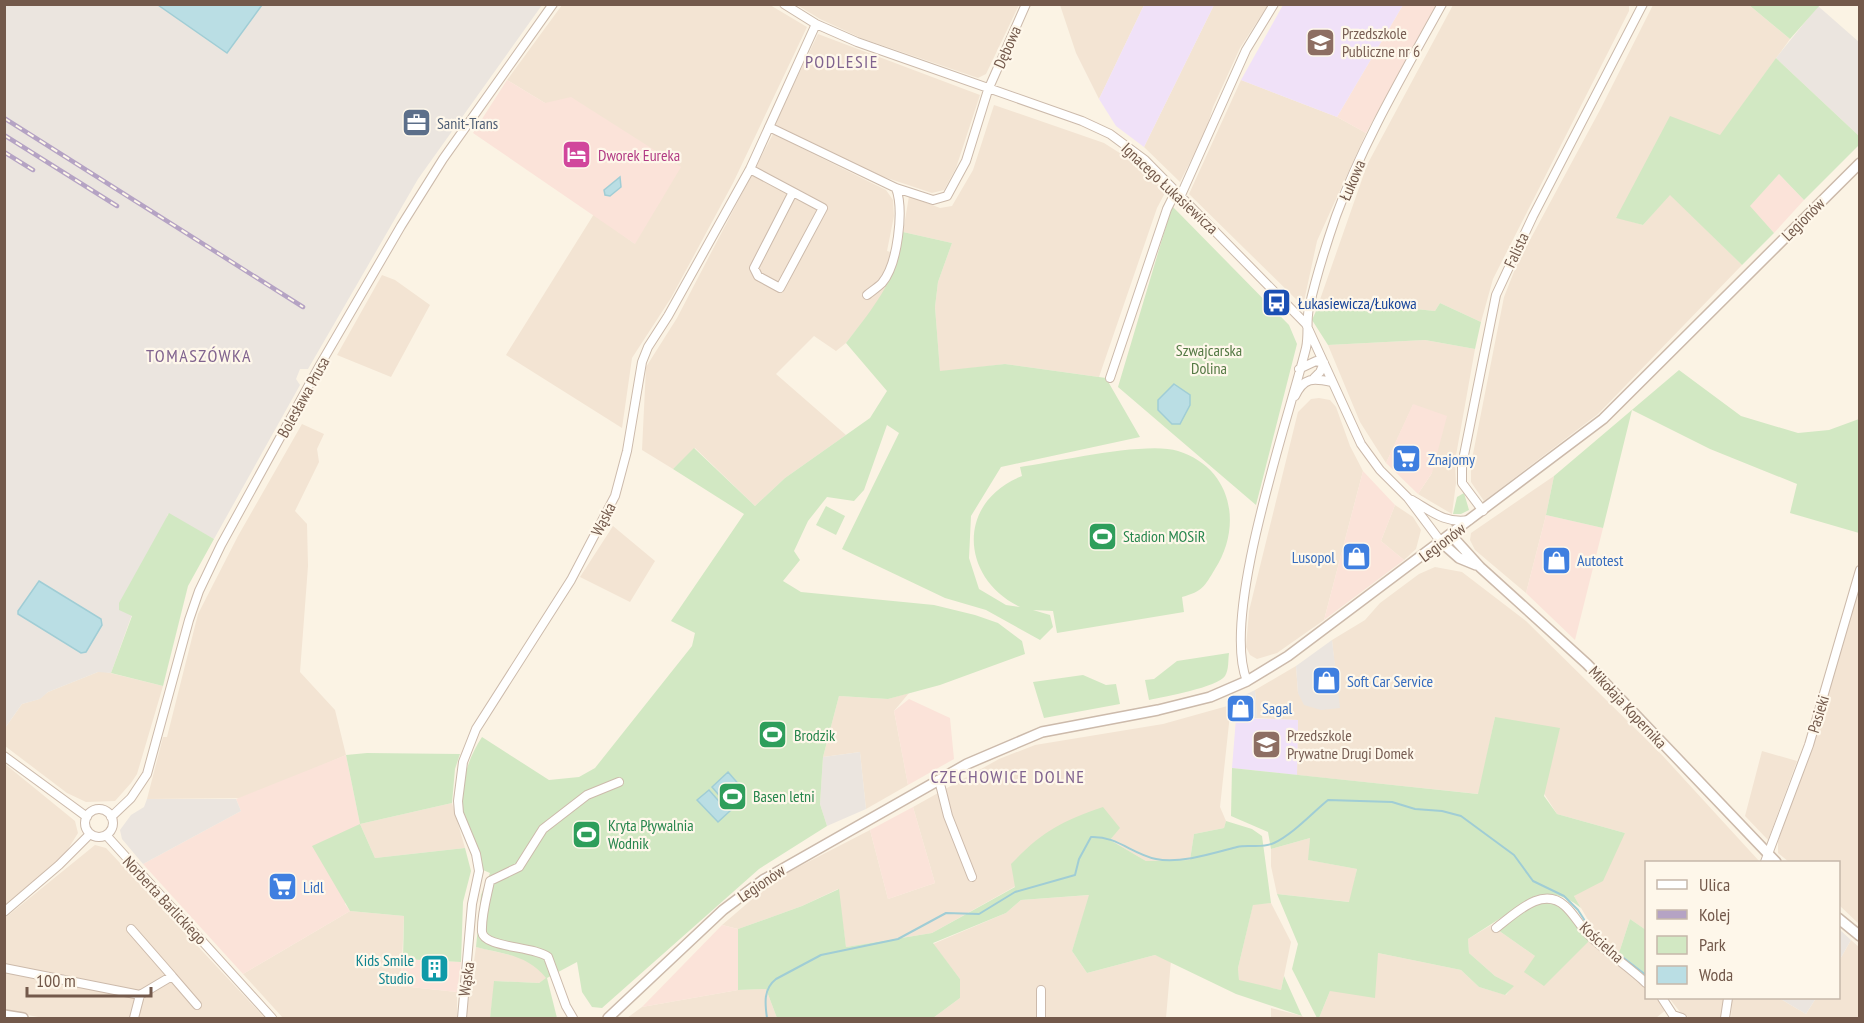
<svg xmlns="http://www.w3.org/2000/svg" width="1864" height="1023" font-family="'PT Sans Narrow',sans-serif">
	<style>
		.residential { fill: #f3e4d3 }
		.commercial { fill: #fbe3d9 }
		.industrial { fill: #ebe5df }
		.education { fill: #f0e1f8 }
		.green { fill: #d2e8c3 }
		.water { fill: #badee4; stroke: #a0cdd5; stroke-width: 1.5 }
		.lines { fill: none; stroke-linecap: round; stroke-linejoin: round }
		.stream { stroke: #a0cdd5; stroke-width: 2 }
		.minor-casing { stroke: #ccbaab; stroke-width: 10 }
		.tertiary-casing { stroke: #ccbaab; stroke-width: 12 }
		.minor { stroke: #fff; stroke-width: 8 }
		.tertiary { stroke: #fff; stroke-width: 9 }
		.rail-casing { stroke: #b5a3c4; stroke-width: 4.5 }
		.rail { stroke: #fef7ea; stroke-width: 2; stroke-dasharray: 7; stroke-linecap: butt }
		.labels { text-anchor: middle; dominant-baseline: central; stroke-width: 4.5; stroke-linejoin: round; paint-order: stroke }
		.education-label { font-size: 16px; fill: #785e54; stroke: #fef7ea; text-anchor: start }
		.street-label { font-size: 16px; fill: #73594b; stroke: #fef7ea }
		.service-label { font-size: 16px; fill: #4e5e75; stroke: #fef7ea; text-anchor: start }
		.hotel-label { font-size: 16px; fill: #b23c85; stroke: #fef7ea; text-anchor: start }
		.transit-label { font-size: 16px; fill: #164399; stroke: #fef7ea; text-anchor: start }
		.park-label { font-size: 16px; fill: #537843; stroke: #fef7ea }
		.shop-label { font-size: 16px; fill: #366cbe; stroke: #fef7ea; text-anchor: start }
		.leisure-label { font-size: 16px; fill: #27864d; stroke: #fef7ea; text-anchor: start }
		.culture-label { font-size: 16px; fill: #0d838f; stroke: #fef7ea; text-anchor: end }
		.neighbourhood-label { font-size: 18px; letter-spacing: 1.5px; fill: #80638f; stroke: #fef7ea }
	</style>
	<rect width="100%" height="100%" fill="#fbf3e4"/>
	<path class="residential" d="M562 5H770L807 27 733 183 671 298 632 358 622 428 506 355 594 214 635 244 545 103 507 80Z
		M797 5 1019 4V5L986 74 978 78 861 38 820 19Z
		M1060 5H1144L1099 99 1076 53Z
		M1214 5H1268L1240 48 1213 107 1206 130 1180 182 1144 147Z
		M1453 5H1629V11L1493 279 1481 322 1440 303 1435 311 1386 306 1316 311 1367 165Z
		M1653 5H1749L1790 39 1720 136 1616 217 1643 225 1670 194 1742 265 1598 414 1484 501 1471 482V464L1504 297 1517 264 1601 108Z
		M818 34 980 95 956 168 944 190 932 193 854 167 773 127Z
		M1241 80 1337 117 1366 133 1317 241 1303 306 1189 194Z
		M994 105 1104 143 1126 157 1166 191 1157 208 1099 377 1005 364 940 372 935 307 938 282 952 243 903 232 909 196 940 208 952 206 973 170Z
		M773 134 886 190 893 200 894 216 887 251 900 255 880 300 846 343 836 351 814 336 776 374 846 435 785 478 755 506 695 448 673 469 642 450 646 367 677 318Z
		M382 275 395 280 430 305 391 377 337 355Z
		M1425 340 1475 349 1455 461 1456 483 1452 514 1418 494 1432 473 1413 405 1386 463 1360 422 1328 345Z
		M1319 398 1330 400 1336 407 1350 446 1363 471 1324 620 1277 653 1257 659 1250 655 1246 647 1249 611 1298 412 1311 399Z
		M302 424 324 434 317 449 319 462 295 511 307 524 308 566 300 672 335 710 346 755 245 798 147 799 163 737H167L198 614 238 536Z
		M1554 476 1546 515 1526 593 1475 550 1470 540 1471 533Z
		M1395 505 1413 517 1421 530 1416 549 1404 560 1381 541Z
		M613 526 655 561 630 602 580 577Z
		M1435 567 1462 572 1526 621 1662 755 1760 862H1646V930L1630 919 1619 953 1594 930 1574 896 1625 833 1557 814 1495 717 1479 794 1297 775 1298 720 1257 718 1255 690 1296 666 1298 693 1339 708 1332 640 1365 620 1380 603 1419 574Z
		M1859 589 1860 924H1859L1839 905 1838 862H1789L1778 853V841L1815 740Z
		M98 672H106L163 686 137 774 131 783 115 801 86 802 67 793 5 746V728L22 704 39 699 48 692Z
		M909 693 894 711 908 785 866 809 860 752 823 757 839 696 888 699Z
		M1231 705 1220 807 1226 821 1224 828 1194 834 1190 860 1146 861 1110 840 1119 828 932 933 846 947 838 889 802 906 738 929 722 925 777 878 870 830 888 899 935 883 913 807 999 759 1035 745 1163 724Z
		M1762 751 1797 761 1768 840 1745 816Z
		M5 764 75 821 78 833 65 854 5 906Z
		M452 803 465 848 375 858 360 824Z
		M1310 838 1309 860 1357 869 1350 902 1277 894 1271 866V849Z
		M95 845 106 848 265 1018H44L5 1011V918Z
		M1090 895 1072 951 1087 973 1155 955 1171 960 1166 1018H933L960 998V979L933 944 1006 913 1021 900Z
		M1271 903 1291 942 1281 990 1239 981 1238 968 1253 904Z
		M350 911 404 916 401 986 457 992V1018H283L243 974Z
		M1491 925 1535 956 1590 940 1646 988V998H1656L1667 1009 1656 1018H1319L1330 991 1378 953 1461 970 1479 987 1506 995 1513 986 1495 976 1469 953 1468 939Z
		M1851 940 1859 947V1018H1731L1732 998H1779L1806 1014 1816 998H1838L1839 961Z
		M476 947 519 957 536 966 547 978 539 983 495 981 490 1018H466Z
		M766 989 777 1018H627L642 1007 738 990Z
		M1669 998H1725L1722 1018H1690L1681 1013Z
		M1271 1008 1302 1016 1305 1018H1271Z"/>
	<path class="commercial" d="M1403 5H1436L1366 133 1337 117Z
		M507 80 545 103 571 97 681 167 635 244 473 133Z
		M1779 174 1804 200 1774 233 1749 206Z
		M1413 404 1447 416 1432 473 1418 494 1386 463Z
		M1363 471 1395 505 1381 541 1404 560 1324 620Z
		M1546 515 1603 528 1575 640 1526 593Z
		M909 699 950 718 954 759 908 785 894 711Z
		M346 755 360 824 345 904 350 911 243 974 143 864 241 811 236 799Z
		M913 807 935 883 888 899 870 830Z
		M722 925 738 929V990L642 1007Z
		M403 959 461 962 457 992 401 986Z"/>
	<path class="industrial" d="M5 5H542L418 179 308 369H300L296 379 300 385 214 539 168 514 111 673 98 672 48 692 40 699 22 704 5 728Z
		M1818 6 1859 42V136L1776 58Z
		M1332 640 1340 708 1321 710 1304 705 1298 693 1296 666Z
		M1255 690 1257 718H1236L1237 699Z
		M860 752 866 809 827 826 820 804 823 757Z
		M147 799H236L241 811 143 864 122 839 120 830 131 815 144 807Z
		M1839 929 1851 940 1839 961Z
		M1779 998H1816L1806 1014Z"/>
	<path class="education" d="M1144 5H1214L1144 147 1116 126 1099 99Z
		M1283 5H1403L1337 117 1241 80Z
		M1236 718 1298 720 1297 775 1232 768Z"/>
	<path class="green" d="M1749 5H1820L1790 39Z
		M1776 58 1859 136V145L1804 200 1779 174 1750 206 1774 233 1742 265 1670 195 1643 225 1616 218 1670 116 1720 135Z
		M1172 206 1289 325 1297 344 1256 505 1118 387Z
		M903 232 952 243 938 282 935 307 940 371 1005 364 1106 378 1140 437 1001 467 971 516 969 558 979 589 1006 605 1020 607C960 578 956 502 1022 476L1020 467C1057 462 1146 441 1178 451 1232 468 1243 525 1215 569 1204 587 1203 591 1182 597L1184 612 1057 633 1053 611 1033 610 1050 615 1053 627 1040 640 986 610 945 598 842 549 899 433 887 425 864 490 854 501 827 497 808 521 794 551 800 560 783 581 801 592 934 605 975 615 998 623 1022 641 1025 654 940 685 888 699 839 696 823 757 820 804 827 826 759 869 602 1008 592 1007 582 992 577 962 547 978 557 1018H490L494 981 539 983 546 978C528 955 503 954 476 947L481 895 490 873 483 870C478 850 467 831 463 812 459 786 468 758 482 737L549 780 579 777 595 768 692 646 695 633 671 621 744 514 673 469 694 448 755 506 785 478 870 418 887 391 846 343C874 307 898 278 903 232Z
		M1440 303 1481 322 1475 349 1425 340 1328 345 1312 320 1316 311 1386 306 1435 311Z
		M1679 370 1741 416 1798 433 1829 430 1859 419V533L1790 513 1797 484 1710 449 1632 410 1603 528 1546 515 1554 476Z
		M1464 493 1469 510 1461 514H1453L1457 497Z
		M826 506 845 516 836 535 816 525Z
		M169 513 214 539 188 586 163 686 111 673 132 616 119 610V603Z
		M1229 653C1228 660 1229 670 1225 676 1218 687 1164 697 1149 700L1145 680 1154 679 1177 661Z
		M1083 675 1106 685 1116 684 1120 704 1044 718 1033 682Z
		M1495 717 1560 728 1544 796 1557 814 1625 833 1603 881 1574 896 1581 908C1567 897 1554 891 1535 896L1468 939 1469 953 1495 976 1514 986 1505 995 1479 987 1461 970 1378 953 1375 998 1330 991 1319 1018H1317L1292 969 1298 944 1277 894 1349 902 1357 869 1308 860 1310 838 1271 849 1268 832 1231 816 1232 768 1478 794Z
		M367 753 460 754 455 769 452 803 360 824 375 858 465 848 471 871 463 902 461 962 403 959 404 916 350 911 312 846 360 824 346 755Z
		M1103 807 1120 828 1110 840 1146 861 1190 860 1194 834 1224 828 1226 821 1252 829 1262 836 1271 903 1253 905 1238 968 1239 980 1281 990 1284 976 1302 1016 1236 994 1155 955 1087 973 1072 951 1089 895 1021 900 1006 913 933 943 960 979V998L933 1018H777L766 989 738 990V929L802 906 839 889 846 947 932 933 1015 887 1011 864C1043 831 1060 822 1103 807Z
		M1553 901 1561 904 1590 940 1544 986 1524 972 1535 956 1498 930 1534 904Z
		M1630 919 1646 930V974L1619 953Z"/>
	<path class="water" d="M158 5H262L227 53Z
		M620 177 621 187 610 196 605 195 604 190Z
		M1174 384 1190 395V405L1180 424H1172L1158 410V400Z
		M39 581 101 619 102 625 86 652 81 653 18 614V611Z
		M728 772 742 788 743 799 718 822 697 800 709 790 724 807H730L729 801H724L712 787Z"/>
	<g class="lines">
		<path class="stream" d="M767 1018C765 1004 763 989 776 979L821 955 898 939 946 913 979 914 1015 892 1075 875 1079 859 1091 837C1117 836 1132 854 1156 859 1180 864 1214 853 1237 847 1249 844 1261 849 1274 843 1293 834 1311 814 1328 800L1392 802 1415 809 1442 811 1461 816 1514 855 1533 881 1564 896 1578 910 1594 935 1646 975"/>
		<defs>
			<path id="minor" d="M784 4 816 24 857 42 1082 121 1110 134 1145 160 1306 324 1361 444 1380 470 1408 498 1441 542
				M769 127 896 188 933 200 947 196 966 161 988 90 1026 4
				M750 169 823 208 780 288 758 276 754 268 793 192
				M1181 195 1246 50 1274 4
				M867 295C872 291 878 287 882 283 898 264 904 210 896 188
				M1299 369 1316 361 1324 363 1320 372 1314 378
				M1110 378 1167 209 1176 191
				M1295 396C1304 377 1313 378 1332 382
				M1412 500C1431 511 1445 524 1469 520
				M1483 511 1462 483V465L1496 295 1533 216 1643 4
				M1247 681C1220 616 1288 421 1306 348 1309 335 1306 321 1309 308 1316 277 1326 245 1336 216 1363 142 1404 73 1442 4
				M4 756 87 817
				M939 780 948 816 972 877
				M85 823a14 14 0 1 1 28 0a14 14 0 1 1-28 0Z
				M111 817 131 798 147 774 189 620 199 591 221 545 320 365 401 226 443 159 553 4
				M106 835 272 1018
				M1765 862 1809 745 1860 570
				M4 912 59 865 90 834
				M1496 928C1515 914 1542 885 1565 906 1574 914 1580 926 1589 935 1606 952 1628 966 1646 983
				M131 929 172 976
				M4 968 140 995
				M1662 998 1673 1015 1682 1018
				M134 1018 140 995 172 976 197 1005
				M462 1018 472 904 479 871 476 854 459 813 458 801 463 762 476 729 571 580 615 496 627 451 642 362 648 347 668 316 750 169 816 24
				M573 1018 566 1006 548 957C534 946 484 948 482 932 481 916 487 896 490 881L519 867 543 829 587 795 619 782
				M1041 1018V990
				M1725 1018 1728 998"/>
			<path id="tertiary" d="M1451 535 1480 567 1587 664 1776 862
				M1441 542 1459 558 1476 565
				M1838 918 1860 936
				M4 1015 23 1018
				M608 1018 723 910 763 880 967 764 1042 732 1158 710 1210 697 1247 681 1288 656 1603 419 1860 163"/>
		</defs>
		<use href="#minor" class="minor-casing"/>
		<use href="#tertiary" class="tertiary-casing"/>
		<use href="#minor" class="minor"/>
		<use href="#tertiary" class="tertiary"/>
		<defs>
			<path id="rail" d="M4 118 303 307
				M4 135 117 206
				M4 152 33 170"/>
		</defs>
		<use href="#rail" class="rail-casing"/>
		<use href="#rail" class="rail"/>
	</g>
	<defs>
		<symbol id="school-square" viewBox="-11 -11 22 22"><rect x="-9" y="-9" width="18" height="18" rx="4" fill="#8d6e63" stroke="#fef7ea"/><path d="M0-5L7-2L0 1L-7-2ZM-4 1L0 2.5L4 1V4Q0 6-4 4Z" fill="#fff"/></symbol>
		<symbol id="office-square" viewBox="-11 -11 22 22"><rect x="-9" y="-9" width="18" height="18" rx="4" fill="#5c6f8a" stroke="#fef7ea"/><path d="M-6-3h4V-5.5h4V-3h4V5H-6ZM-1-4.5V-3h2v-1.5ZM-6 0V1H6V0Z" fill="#fff"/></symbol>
		<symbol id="hotel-square" viewBox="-11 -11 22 22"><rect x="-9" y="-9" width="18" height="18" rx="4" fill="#d1479c" stroke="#fef7ea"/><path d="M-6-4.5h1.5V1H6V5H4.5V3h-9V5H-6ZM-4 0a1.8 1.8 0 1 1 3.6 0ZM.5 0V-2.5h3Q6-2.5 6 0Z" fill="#fff"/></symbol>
		<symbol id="bus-square" viewBox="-11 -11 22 22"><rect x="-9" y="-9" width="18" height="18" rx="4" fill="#1a4fb4" stroke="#fef7ea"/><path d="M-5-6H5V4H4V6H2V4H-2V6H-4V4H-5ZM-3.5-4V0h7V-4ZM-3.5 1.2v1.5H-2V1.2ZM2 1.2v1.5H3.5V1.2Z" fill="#fff"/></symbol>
		<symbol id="supermarket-square" viewBox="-11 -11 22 22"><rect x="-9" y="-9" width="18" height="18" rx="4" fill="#3f7fe0" stroke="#fef7ea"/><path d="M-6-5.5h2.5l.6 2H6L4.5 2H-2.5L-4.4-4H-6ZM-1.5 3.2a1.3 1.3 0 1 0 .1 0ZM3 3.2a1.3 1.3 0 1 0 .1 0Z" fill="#fff"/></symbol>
		<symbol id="stadium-square" viewBox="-11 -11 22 22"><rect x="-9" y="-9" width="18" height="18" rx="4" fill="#2e9e5b" stroke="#fef7ea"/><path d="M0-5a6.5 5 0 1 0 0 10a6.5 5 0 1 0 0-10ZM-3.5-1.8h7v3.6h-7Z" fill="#fff"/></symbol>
		<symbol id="shop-square" viewBox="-11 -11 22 22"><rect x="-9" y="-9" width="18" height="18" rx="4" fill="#3f7fe0" stroke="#fef7ea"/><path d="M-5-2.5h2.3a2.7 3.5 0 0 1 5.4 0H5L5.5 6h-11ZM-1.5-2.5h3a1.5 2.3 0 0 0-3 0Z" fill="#fff"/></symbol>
		<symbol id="building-square" viewBox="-11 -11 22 22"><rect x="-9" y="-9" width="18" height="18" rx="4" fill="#0f9aa8" stroke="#fef7ea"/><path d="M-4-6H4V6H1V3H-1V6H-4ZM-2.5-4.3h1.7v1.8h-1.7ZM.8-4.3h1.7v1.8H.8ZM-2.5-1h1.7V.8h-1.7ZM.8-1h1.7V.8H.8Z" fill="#fff"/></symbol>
	</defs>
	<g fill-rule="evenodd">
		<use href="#school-square" x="1304" y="26" width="33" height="33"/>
		<use href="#office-square" x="400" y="106" width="33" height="33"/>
		<use href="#hotel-square" x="560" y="138" width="33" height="33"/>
		<use href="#bus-square" x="1260" y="286" width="33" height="33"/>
		<use href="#supermarket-square" x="1390" y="442" width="33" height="33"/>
		<use href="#stadium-square" x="1086" y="520" width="33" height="33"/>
		<use href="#shop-square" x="1340" y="540" width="33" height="33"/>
		<use href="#shop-square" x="1540" y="544" width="33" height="33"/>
		<use href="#shop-square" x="1310" y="664" width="33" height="33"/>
		<use href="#shop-square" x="1224" y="692" width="33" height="33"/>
		<use href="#stadium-square" x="756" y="718" width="33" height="33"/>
		<use href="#school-square" x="1250" y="728" width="33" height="33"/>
		<use href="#stadium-square" x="716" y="780" width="33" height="33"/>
		<use href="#stadium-square" x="570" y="818" width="33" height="33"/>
		<use href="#supermarket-square" x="266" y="870" width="33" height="33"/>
		<use href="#building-square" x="418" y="952" width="33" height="33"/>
	</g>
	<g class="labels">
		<g class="education-label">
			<text x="1342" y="33">Przedszkole<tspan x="1342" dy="18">Publiczne nr 6</tspan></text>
			<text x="1287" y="735">Przedszkole<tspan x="1287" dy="18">Prywatne Drugi Domek</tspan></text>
		</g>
		<g class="street-label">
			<text transform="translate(1007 47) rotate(-66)">Dębowa</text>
			<text transform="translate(1352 180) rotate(-67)">Łukowa</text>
			<text transform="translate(1170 188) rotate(43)">Ignacego Łukasiewicza</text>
			<text transform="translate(1803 219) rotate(-45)">Legionów</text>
			<text transform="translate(1516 250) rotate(-65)">Falista</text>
			<text transform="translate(303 397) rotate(-61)">Bolesława Prusa</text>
			<text transform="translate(603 519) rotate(-63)">Wąska</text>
			<text transform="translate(1442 542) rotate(-37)">Legionów</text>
			<text transform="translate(1628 707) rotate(47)">Mikołaja Kopernika</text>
			<text transform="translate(1818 714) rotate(-73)">Pasieki</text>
			<text transform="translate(761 883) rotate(-34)">Legionów</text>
			<text transform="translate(165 900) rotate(47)">Norberta Barlickiego</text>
			<text transform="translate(1602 942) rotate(42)">Kościelna</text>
			<text transform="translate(466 979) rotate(-82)">Wąska</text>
		</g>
		<g class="service-label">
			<text x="437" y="123">Sanit-Trans</text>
		</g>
		<g class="hotel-label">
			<text x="598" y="155">Dworek Eureka</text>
		</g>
		<g class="transit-label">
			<text x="1298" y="303">Łukasiewicza/Łukowa</text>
		</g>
		<g class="park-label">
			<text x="1209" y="350">Szwajcarska<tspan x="1209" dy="18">Dolina</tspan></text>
		</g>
		<g class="shop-label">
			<text x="1428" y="459">Znajomy</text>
			<text x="1335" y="557" text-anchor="end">Lusopol</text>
			<text x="1577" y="560">Autotest</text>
			<text x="1347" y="681">Soft Car Service</text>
			<text x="1262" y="708">Sagal</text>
			<text x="303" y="887">Lidl</text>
		</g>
		<g class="leisure-label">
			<text x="1123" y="536">Stadion MOSiR</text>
			<text x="794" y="735">Brodzik</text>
			<text x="753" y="796">Basen letni</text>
			<text x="608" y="825">Kryta Pływalnia<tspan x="608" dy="18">Wodnik</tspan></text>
		</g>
		<g class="culture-label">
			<text x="414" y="960">Kids Smile<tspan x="414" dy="18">Studio</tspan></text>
		</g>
		<g class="neighbourhood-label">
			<text x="842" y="61">PODLESIE</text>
			<text x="199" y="355">TOMASZÓWKA</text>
			<text x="1008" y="776">CZECHOWICE DOLNE</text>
		</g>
	</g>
	<rect width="1864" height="1023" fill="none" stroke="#73594b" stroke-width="12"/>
	<rect x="1645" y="861" width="195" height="138" fill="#fef7ea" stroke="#c6b8aa" stroke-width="1.5"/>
	<rect x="1657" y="880" width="30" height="9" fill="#ffffff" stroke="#c6b8aa" stroke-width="1.5"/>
	<text x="1699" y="891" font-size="18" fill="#73594b">Ulica</text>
	<rect x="1657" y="910" width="30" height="9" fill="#b5a3c4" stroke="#c6b8aa" stroke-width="1.5"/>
	<text x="1699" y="921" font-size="18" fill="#73594b">Kolej</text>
	<rect x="1657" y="936" width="30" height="18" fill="#d2e8c3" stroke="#c6b8aa" stroke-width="1.5"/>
	<text x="1699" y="951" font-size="18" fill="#73594b">Park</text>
	<rect x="1657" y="966" width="30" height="18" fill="#badee4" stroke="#c6b8aa" stroke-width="1.5"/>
	<text x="1699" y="981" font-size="18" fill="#73594b">Woda</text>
	<path d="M27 987v9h124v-9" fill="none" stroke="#73594b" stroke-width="3"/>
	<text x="36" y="987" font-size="18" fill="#73594b" stroke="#fef7ea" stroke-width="4.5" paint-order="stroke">100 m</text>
</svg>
